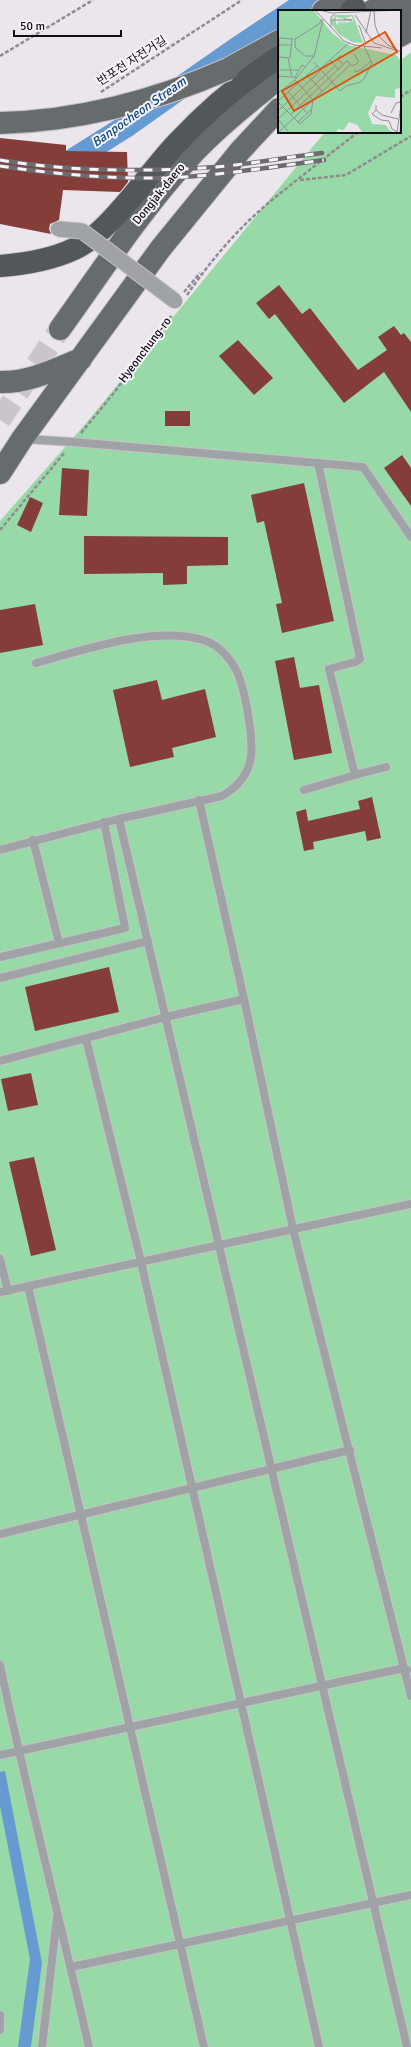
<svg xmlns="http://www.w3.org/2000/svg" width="411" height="2047" font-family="Signika,'Noto Sans KR',sans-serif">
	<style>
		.green { fill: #97d9a7 }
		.water { fill: #669bd2 }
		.building { fill: #853d3a }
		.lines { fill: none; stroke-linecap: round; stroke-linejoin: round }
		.primary-tunnel { stroke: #c9c5cb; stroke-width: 22; stroke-dasharray: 22 11; stroke-linecap: butt }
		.lane-casing { stroke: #c7c3c9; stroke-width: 10 }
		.primary-casing { stroke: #c7c3c9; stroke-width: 24 }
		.highway-casing { stroke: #c7c3c9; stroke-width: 24 }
		.path { stroke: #8f8c90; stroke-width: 2.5; stroke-dasharray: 4 2; stroke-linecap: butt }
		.lane { stroke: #a0a3a5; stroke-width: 8 }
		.primary { stroke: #666b6e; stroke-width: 22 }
		.highway { stroke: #51575b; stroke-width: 22 }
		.rail-casing { stroke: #6d6b6e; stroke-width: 4.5 }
		.rail { stroke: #f8f3fa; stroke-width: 3; stroke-dasharray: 9; stroke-linecap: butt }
		.street-bridge-casing { stroke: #c7c3c9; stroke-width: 17; stroke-linecap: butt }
		.primary-bridge-casing { stroke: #c7c3c9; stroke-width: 24; stroke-linecap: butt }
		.street-bridge { stroke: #a0a3a5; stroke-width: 15 }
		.primary-bridge { stroke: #666b6e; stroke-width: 22 }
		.labels { text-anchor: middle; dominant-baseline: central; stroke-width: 4; stroke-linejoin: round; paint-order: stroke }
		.street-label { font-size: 12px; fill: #0e0d0f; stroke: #f8f3fa }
		.water-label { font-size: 13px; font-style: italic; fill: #0a477a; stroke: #f8f3fa }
		.inset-road { fill: none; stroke: #928f94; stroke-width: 1 }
		.view { fill: #dd550c; fill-opacity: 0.15; stroke: #dd550c; stroke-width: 2 }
		.inset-edge { fill: none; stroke: #0e0d0f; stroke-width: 2 }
	</style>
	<rect width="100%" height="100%" fill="#eae6ec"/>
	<path class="green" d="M411 52V2047H0V521L87 422 325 132H400V61Z"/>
	<path class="water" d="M289 0H326L310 11H279V32L132 136 0 219V192L113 121 229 40Z
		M5 1771 42 1963 31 2047H18L30 1959 0 1806V1772Z"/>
	<path class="building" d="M0 138 66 145V151L127 152 128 182 120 192 63 190 59 220 50 224 49 229 51 234 0 224Z
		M279 285 302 314 310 308 358 370 387 350 378 337 394 326 401 335 404 333 411 342V412L384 372 344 403 275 314 269 319 256 303Z
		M238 340 273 378 254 395 219 356Z
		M165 411H190V426H165Z
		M402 455 411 468V506L384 468Z
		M62 468 89 470 87 516 59 515Z
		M304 483 334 621 282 633 276 604 282 603 264 521 257 523 251 495Z
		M30 497 43 503 31 532 17 525Z
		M84 536 228 537V565L187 566V584L163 585V573L84 574Z
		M35 604 43 645 0 653V610Z
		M294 657 300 688 319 685 332 753 294 760 275 661Z
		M157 680 162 700 205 689 216 737 172 748 174 757 130 767 113 690Z
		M372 797 381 838 367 841 365 831 313 842 314 849 304 851 296 812 306 809 308 821 360 809 358 801Z
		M109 967 119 1012 35 1031 25 987Z
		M31 1073 38 1105 8 1111 1 1079Z
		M34 1157 56 1250 31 1256 9 1162Z"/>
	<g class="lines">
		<path class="primary-tunnel" d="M0 420 60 329"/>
		<defs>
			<path id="lane" d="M26 439 73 442 363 467 411 537
				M36 663C83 650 158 624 206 641 218 645 230 658 236 670 245 687 255 743 250 762 246 777 236 788 222 796L119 819 407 2047
				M355 775 386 767
				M304 790 355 775 329 669 355 662 360 659 318 463
				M199 800 244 999 293 1229 411 1696
				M33 840 59 943
				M0 850 119 819
				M0 957 125 928 104 822
				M0 978 148 941
				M86 1039 141 1262 319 2047
				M0 1061 166 1017 244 999
				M0 1259 8 1291
				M28 1286 204 2047
				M0 1292 411 1204
				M0 1534 350 1450
				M0 1665C27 1793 60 1920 89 2047
				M0 1755 404 1668 407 1670
				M71 1967 411 1895
				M0 2015V2030
				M42 2047 57 1917"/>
			<path id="primary" d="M323 11 339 0
				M372 11 392 0
				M400 14 411 7
				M400 36 411 29
				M228 69 279 41
				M60 329C101 272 139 213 186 161 214 130 247 104 279 78
				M0 382C28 383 56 369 81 359
				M0 473 22 439 161 248 240 151 279 109"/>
			<path id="highway" d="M351 11 355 8
				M0 266C25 264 51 260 74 249 108 235 150 171 177 143 207 111 242 81 279 57"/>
		</defs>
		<use href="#lane" class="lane-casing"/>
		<use href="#primary" class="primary-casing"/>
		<use href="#highway" class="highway-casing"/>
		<path class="path" d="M0 56 93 0
			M101 92 242 0
			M400 97 411 90
			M300 180 346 175 411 136
			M184 292 200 273
			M187 295C211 260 239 227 272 200 300 177 329 155 358 132
			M81 433 113 394 172 315
			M0 530 65 452"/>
		<use href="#lane" class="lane"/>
		<use href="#primary" class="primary"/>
		<use href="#highway" class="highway"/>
		<defs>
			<path id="rail" d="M0 160C71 172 144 172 216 167 251 164 287 157 322 153
				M0 166C52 174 112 179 164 178 218 176 271 167 324 160"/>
		</defs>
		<use href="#rail" class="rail-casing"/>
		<use href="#rail" class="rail"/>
		<defs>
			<path id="street-bridge" d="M58 229 82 231 175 301"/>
			<path id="primary-bridge" d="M0 123C80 121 155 101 228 69"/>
		</defs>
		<use href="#street-bridge" class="street-bridge-casing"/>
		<use href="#primary-bridge" class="primary-bridge-casing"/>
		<use href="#street-bridge" class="street-bridge"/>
		<use href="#primary-bridge" class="primary-bridge"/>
	</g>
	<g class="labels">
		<g class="street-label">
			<text transform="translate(132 61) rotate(-33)">반포천 자전거길</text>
			<text transform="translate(159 194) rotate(-51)">Dongjak-daero</text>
			<text transform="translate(145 350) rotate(-53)">Hyeonchung-ro</text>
		</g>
		<g class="water-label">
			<text transform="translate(139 112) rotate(-35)">Banpocheon Stream</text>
		</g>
	</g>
	<g transform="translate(278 10)">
		<rect width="123" height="123" fill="#eae6ec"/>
		<path d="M3 0H35L55 24 70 35 118 45 123 51V78L117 79V88L98 86 90 103 94 114 108 115 111 120 118 123H85L79 115 71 112 66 120 60 119 58 123H0V2ZM57 5H75L85 33 74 32 61 24 53 13ZM74 6 75 11 67 13 66 10 65 14 62 11V14L60 11V15L58 14V7L66 9Z" fill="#97d9a7" fill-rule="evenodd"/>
		<path class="inset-road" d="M37 0 66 31 76 35 104 38M41 0 54 3 123 0M96 0 97 15 101 26 110 35 123 42M77 5 96 33 117 40M44 9 41 14 17 29V37L27 46H36L45 10M52 10H74L66 9M81 15 87 32M53 17V7L57 4M88 23 93 0M1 28 0 92 22 114 33 104 35 90 17 70M2 28 15 29M0 35H13M63 45 59 49 65 54M0 47 12 48 14 29M10 48 14 67 19 68M52 50 61 60M36 52 62 81 68 76 83 72 87 67 94 53 86 36M42 59 71 33M0 60H20M76 60 78 62 84 59 93 51M29 65 44 81M0 66 13 67M17 67 24 55 27 57M10 82 29 103M0 83 17 70 36 46M0 91 39 56M98 95V100L104 105 120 109M98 100 94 104 103 110 111 111 114 119 119 122M0 101 43 60M113 103 118 93 123 92M13 104 69 51 74 56 80 53V50L75 43M0 109 57 56M0 109 10 121M20 112 34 99M119 122 123 95M0 123 72 55M122 123 123 110"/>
		<path class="view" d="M107 22 119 42 16 101 4 81Z"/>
		<rect width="123" height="123" class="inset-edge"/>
	</g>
	<path d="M14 30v6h107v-6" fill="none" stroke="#0e0d0f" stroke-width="2"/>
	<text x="20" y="30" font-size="12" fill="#0e0d0f" stroke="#f8f3fa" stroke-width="3" paint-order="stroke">50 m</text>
</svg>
